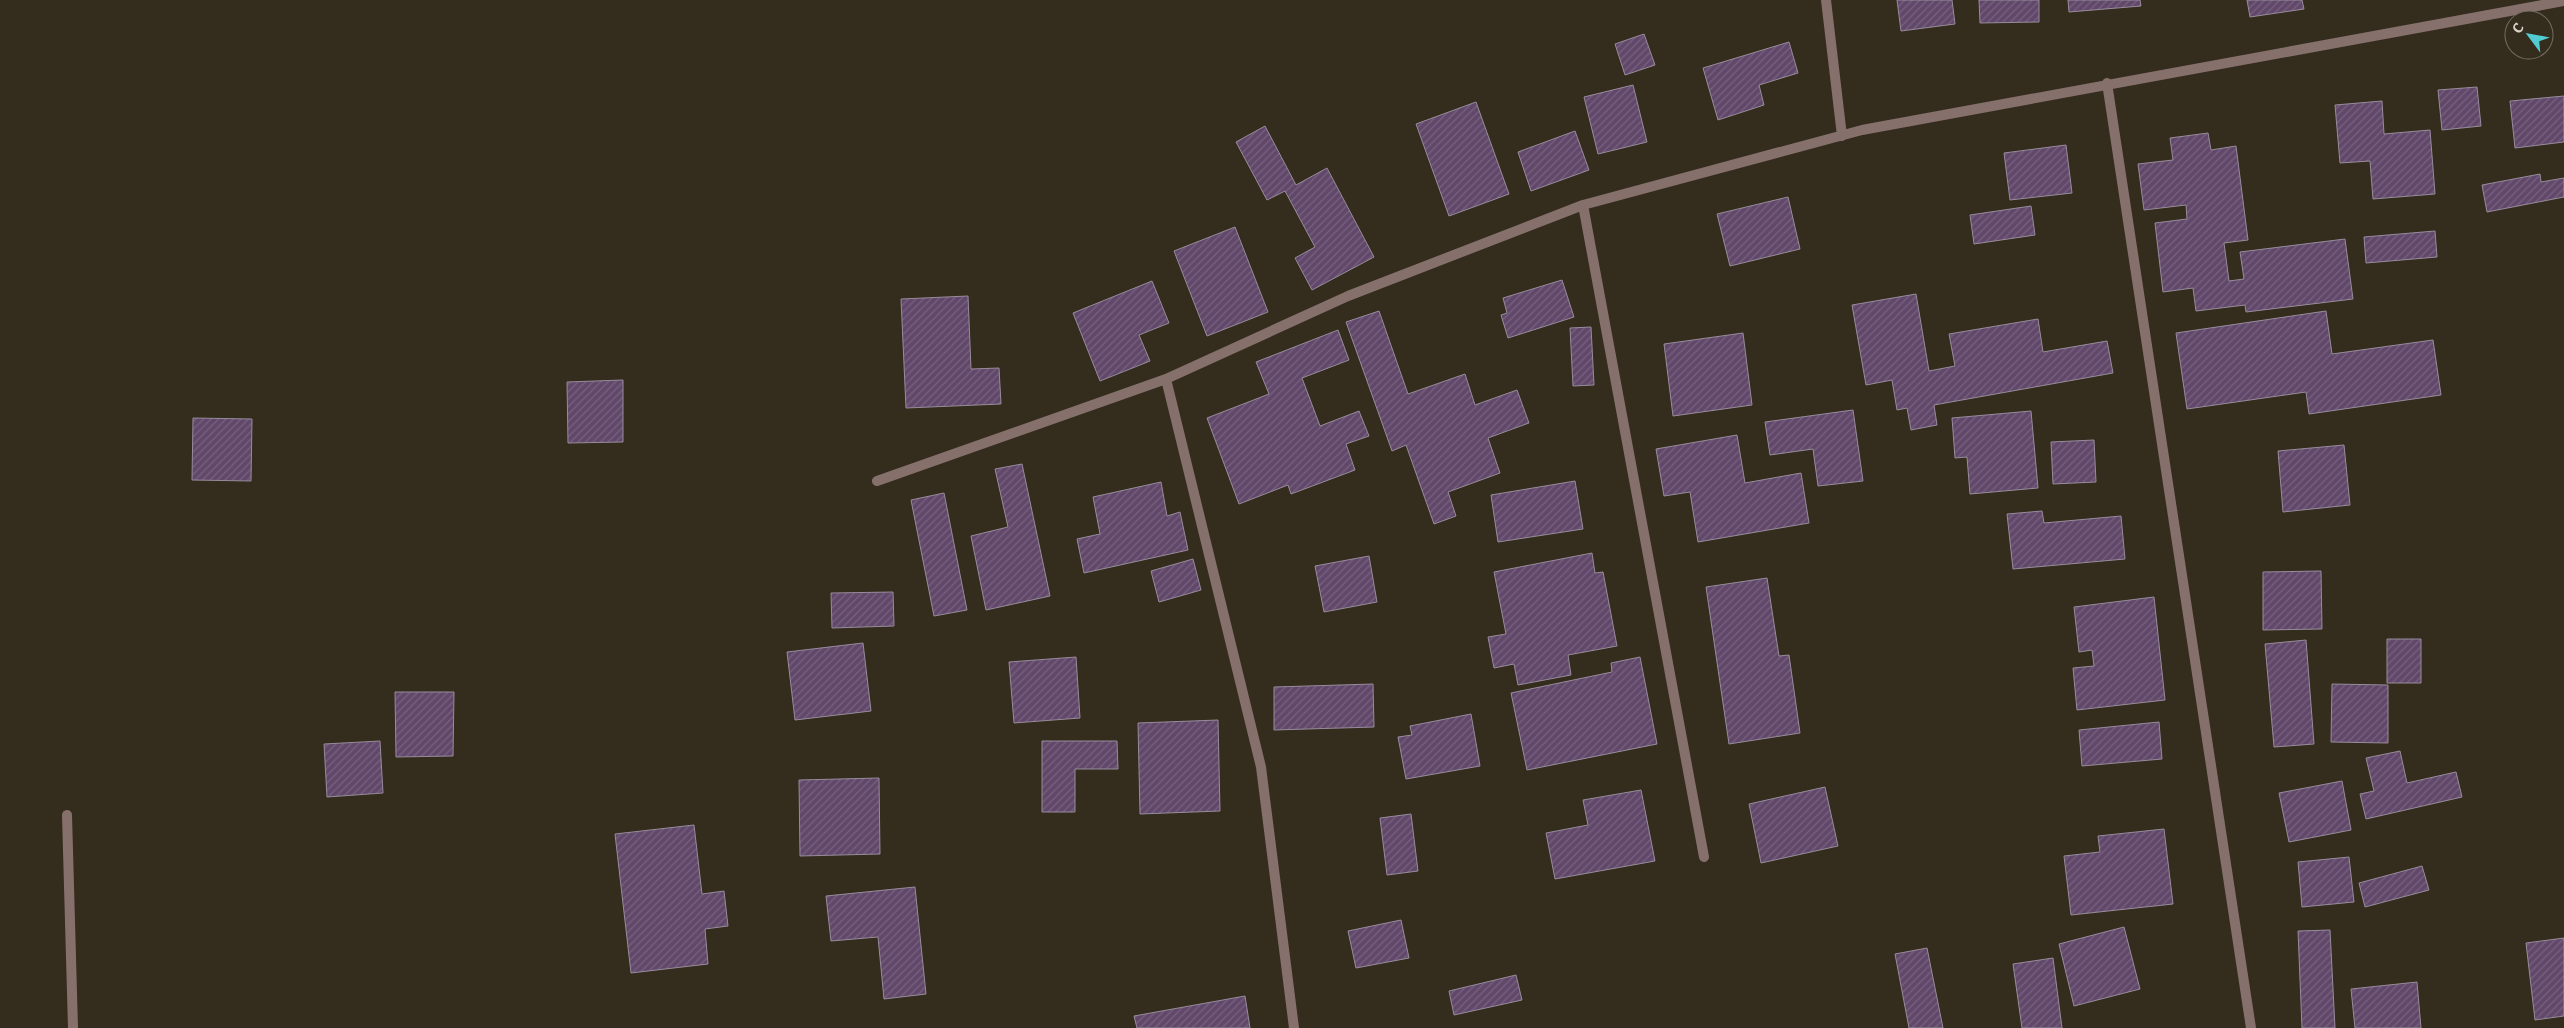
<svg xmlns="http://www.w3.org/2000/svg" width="2564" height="1028" font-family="Bitter,serif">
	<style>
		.building { fill: url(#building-hatch); stroke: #988c9c }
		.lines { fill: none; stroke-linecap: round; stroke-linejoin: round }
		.street { stroke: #86706c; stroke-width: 10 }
	</style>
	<defs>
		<pattern id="building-hatch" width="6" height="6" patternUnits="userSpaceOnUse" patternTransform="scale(1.25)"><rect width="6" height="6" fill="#61486a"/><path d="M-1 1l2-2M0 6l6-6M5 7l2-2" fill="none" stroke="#77627e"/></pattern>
	</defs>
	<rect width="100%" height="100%" fill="#342c1d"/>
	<path class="building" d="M1897 0H1952L1955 24 1901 31Z
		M1979 0H2039V22L1980 23Z
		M2068 0H2140L2141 6 2069 12Z
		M2247 0H2302L2304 9 2250 17Z
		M1644 34 1655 65 1625 75 1615 44Z
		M1789 42 1798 73 1759 85 1764 105 1718 120 1703 68Z
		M1633 85 1647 142 1598 154 1584 97Z
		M2477 87 2481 126 2442 130 2438 90Z
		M2564 96V142L2515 148 2510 101Z
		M2382 101 2384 134 2430 130 2435 194 2373 199 2370 161 2340 163 2335 105Z
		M1476 102 1509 194 1449 216 1416 124Z
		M1265 126 1296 185 1327 168 1374 257 1312 290 1295 258 1315 247 1285 191 1267 200 1236 142Z
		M1575 131 1589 170 1531 191 1518 152Z
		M2208 133 2211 150 2236 146 2248 240 2224 243 2229 281 2244 279 2240 252 2345 239 2353 299 2246 312 2245 305 2196 311 2193 288 2163 292 2155 223 2187 219 2186 205 2144 210 2138 164 2173 160 2170 138Z
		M2066 145 2072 193 2010 200 2004 153Z
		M2540 174 2541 182 2564 178V197L2487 212 2482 185Z
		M1788 197 1800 249 1730 266 1717 214Z
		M2031 206 2035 235 1974 244 1970 215Z
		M1235 227 1268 312 1207 336 1174 251Z
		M2435 231 2437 257 2366 263 2364 237Z
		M1562 280 1574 317 1508 338 1501 315 1507 313 1503 298Z
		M1152 281 1169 323 1139 335 1150 361 1100 381 1073 313Z
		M1916 294 1929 371 1955 366 1949 334 2038 319 2043 352 2107 341 2113 373 1934 405 1937 425 1911 430 1907 408 1897 410 1892 380 1866 385 1852 305Z
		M968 296 971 369 999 368 1001 404 906 408 901 299Z
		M1379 311 1408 394 1465 374 1475 405 1517 390 1529 423 1488 438 1500 473 1448 492 1456 516 1434 524 1406 445 1392 451 1346 322Z
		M2326 311 2332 354 2433 340 2441 395 2309 414 2306 392 2187 409 2176 333Z
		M1591 327 1594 385 1573 386 1570 328Z
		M1338 330 1349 360 1302 378 1320 426 1359 411 1369 436 1346 444 1355 470 1291 494 1288 485 1239 504 1207 418 1269 394 1256 362Z
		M1743 333 1752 405 1673 416 1664 344Z
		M623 380V442L568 443 567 382Z
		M1853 410 1863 481 1818 486 1813 449 1770 455 1765 422Z
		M2031 411 2038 488 1970 494 1967 457 1955 458 1952 418Z
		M193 418 252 419 251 481 192 480Z
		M1737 435 1745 483 1801 473 1809 523 1698 542 1690 492 1664 496 1656 449Z
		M2094 440 2096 482 2053 484 2051 442Z
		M2344 445 2350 505 2283 512 2278 451Z
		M1022 464 1050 596 986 610 971 536 1008 527 995 469Z
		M1575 481 1583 529 1498 542 1491 495Z
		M1161 482 1167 516 1180 512 1188 550 1084 573 1077 539 1100 534 1093 497Z
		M944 493 967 610 934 616 911 500Z
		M2042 511 2044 523 2121 516 2125 559 2013 569 2007 514Z
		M1592 553 1595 573 1603 572 1617 646 1568 655 1571 675 1518 685 1514 664 1494 668 1488 637 1506 634 1494 572Z
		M1369 556 1377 602 1324 612 1315 566Z
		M1193 559 1201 590 1159 602 1151 571Z
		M2321 571 2322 629 2263 630V572Z
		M1767 578 1779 656 1789 655 1800 733 1729 744 1706 587Z
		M893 592 894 626 832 628 831 593Z
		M2154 597 2165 700 2077 710 2073 668 2094 666 2092 650 2079 652 2074 607Z
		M2387 639H2421V683H2387Z
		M2306 640 2314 744 2274 747 2265 644Z
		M863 643 871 711 795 720 787 652Z
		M1076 657 1080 718 1014 723 1009 662Z
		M1640 657 1657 744 1527 770 1511 693 1612 672 1611 663Z
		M1373 684 1374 727 1274 730V687Z
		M2332 684 2388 685V743L2331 742Z
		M395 692H454L453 756 396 757Z
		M1471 714 1480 766 1406 779 1398 737 1412 735 1410 726Z
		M1218 720 1220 811 1140 814 1138 723Z
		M2159 722 2162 759 2082 766 2079 730Z
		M380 741 383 793 327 797 324 744Z
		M1042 741H1117L1118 769H1075V812H1042Z
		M2400 751 2407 783 2456 772 2462 797 2366 819 2360 794 2374 791 2366 758Z
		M879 778 880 854 800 856 799 780Z
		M2342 781 2351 830 2289 842 2279 793Z
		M1825 787 1838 846 1761 863 1749 804Z
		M1641 790 1655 861 1555 879 1546 833 1588 825 1583 800Z
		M1411 814 1418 871 1387 875 1380 818Z
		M694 825 702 894 724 891 728 926 705 929 708 964 631 973 615 834Z
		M2164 829 2173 904 2071 915 2064 856 2100 852 2098 836Z
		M2349 857 2354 902 2302 907 2298 862Z
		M2422 866 2429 890 2365 907 2359 883Z
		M915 887 926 994 884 999 878 937 831 941 826 896Z
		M1401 920 1409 958 1356 968 1348 931Z
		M2124 927 2140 989 2074 1006 2059 944Z
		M2330 930 2335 1028H2302L2298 931Z
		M2564 938V1016L2535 1020 2526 943Z
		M1927 948 1943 1028H1909L1895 954Z
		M2053 958 2062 1028H2022L2013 964Z
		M1516 975 1522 1000 1454 1015 1449 991Z
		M2417 982 2421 1028H2355L2351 989Z
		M1245 996 1250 1028H1137L1134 1016Z"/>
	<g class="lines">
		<path class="street" d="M1826 0 1842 136
			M2107 83 2251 1028
			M1583 205 1704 857
			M1166 379 1261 767 1294 1028
			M877 481 1166 379 1348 296 1583 205 1862 130 2564 1
			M67 815 73 1028"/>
	</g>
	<g transform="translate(2529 35) rotate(302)"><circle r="24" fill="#342c1d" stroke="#766f62"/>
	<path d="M0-4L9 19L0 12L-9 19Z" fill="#51ccd3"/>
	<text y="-8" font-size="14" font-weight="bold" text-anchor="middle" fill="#d9d4ca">С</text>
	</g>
</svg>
